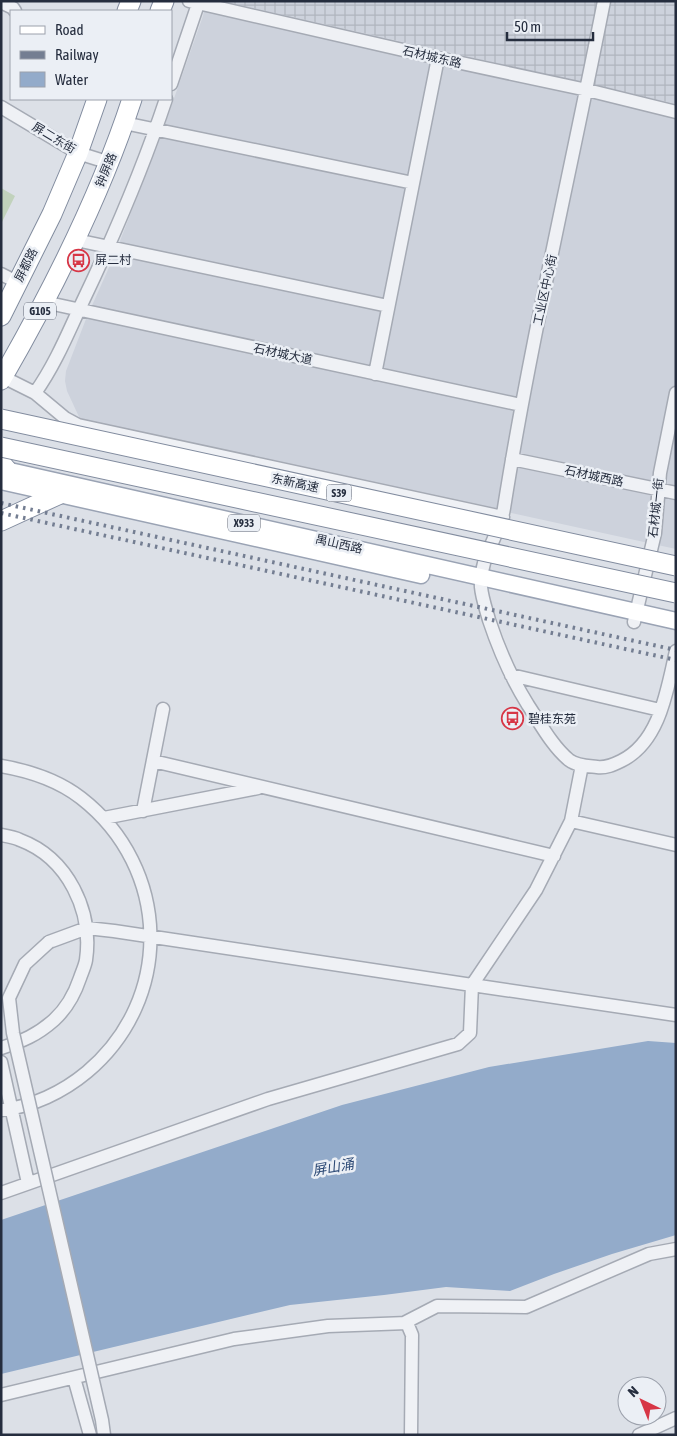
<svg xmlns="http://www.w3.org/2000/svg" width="677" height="1436" font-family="'Asap Condensed','Noto Sans SC',sans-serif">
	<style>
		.built { fill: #cdd2dc }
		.industrial { fill: url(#industrial-grid) }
		.green { fill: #c1d2bc }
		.water { fill: #93abca }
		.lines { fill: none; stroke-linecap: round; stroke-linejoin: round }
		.minor-casing { stroke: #a5aab4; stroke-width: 15 }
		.major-casing { stroke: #9aa3b4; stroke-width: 19 }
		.highway-casing { stroke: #828c9f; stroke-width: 21 }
		.minor { stroke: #eff1f5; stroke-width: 12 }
		.major { stroke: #fff; stroke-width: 16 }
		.highway { stroke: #fff; stroke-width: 19 }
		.rail { stroke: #747e92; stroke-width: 4; stroke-dasharray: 2.5 5; stroke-linecap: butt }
		.minor-bridge-casing { stroke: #a5aab4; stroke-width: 15; stroke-linecap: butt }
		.highway-bridge-casing { stroke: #828c9f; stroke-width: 21; stroke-linecap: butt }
		.minor-bridge { stroke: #eff1f5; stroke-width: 12 }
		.highway-bridge { stroke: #fff; stroke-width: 19 }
		.labels { text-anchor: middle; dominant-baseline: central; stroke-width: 5; stroke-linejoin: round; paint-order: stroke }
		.shield { fill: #ebeff5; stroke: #606775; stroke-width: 1 }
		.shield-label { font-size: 11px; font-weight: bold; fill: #252d3e }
		.street-label { font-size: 12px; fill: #252d3e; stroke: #ebeff5 }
		.poi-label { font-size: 12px; fill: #252d3e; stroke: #ebeff5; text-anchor: start }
		.water-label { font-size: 14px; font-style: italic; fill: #2c4975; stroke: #ebeff5 }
	</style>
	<defs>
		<pattern id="industrial-grid" width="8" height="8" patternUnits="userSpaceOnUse" patternTransform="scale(1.25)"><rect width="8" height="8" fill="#cdd2dc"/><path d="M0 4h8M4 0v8" fill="none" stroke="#b0b5be"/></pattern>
	</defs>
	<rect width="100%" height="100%" fill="#dce0e7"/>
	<path class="built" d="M206 1H222L676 104V549L80 419 67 391 65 381 66 371 86 319 115 254 165 124 203 16Z"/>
	<path class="industrial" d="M222 1H676V104Z"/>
	<path class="green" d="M1 188 15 196 1 224Z"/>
	<path class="water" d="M648 1041 676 1043V1235L612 1254 554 1274 510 1291 446 1287 384 1295 290 1305 1 1374V1220L342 1105 489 1067Z"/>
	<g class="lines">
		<defs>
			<path id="minor" d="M189 1 438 58 587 90 676 112
				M604 1C571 170 531 338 504 508 500 536 479 557 481 587 482 598 486 609 489 620 499 650 511 678 528 705 540 723 552 746 569 760 577 766 588 766 597 767 606 768 613 765 621 761 660 742 667 690 676 651
				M1 2 13 8 15 11
				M171 84 199 1
				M1 107 78 153 110 163
				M124 123 413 183
				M76 240 388 306
				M1 274 17 282
				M44 302 521 405
				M375 374 438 58
				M3 377 35 393 65 418 78 425 503 517
				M35 393C55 365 68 333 82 303 114 236 143 168 166 99
				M512 459 676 493
				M634 622 655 533 660 473 676 393
				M511 675 660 710
				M153 761 554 856
				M1 766C30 771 58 780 81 798 171 868 174 999 87 1072 63 1092 32 1107 1 1110
				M143 811 163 709
				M104 818 258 788
				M571 821 676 845
				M1 835C7 836 14 837 20 840 68 858 93 911 86 960 85 966 82 972 80 978 75 993 66 1009 54 1020 37 1035 23 1041 1 1048
				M49 942 87 928 114 931 472 985 536 890 571 821 582 765
				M1 1062 28 1183
				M1 1193 268 1099 458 1044 470 1033 472 985 676 1015
				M404 1323 437 1306 526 1307 649 1254 676 1249
				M74 1378 90 1435
				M1 1395 234 1339 328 1326 407 1323 412 1335 411 1435
				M639 1435 676 1418"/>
			<path id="major" d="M1 469 676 621
				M1 481 421 575"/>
			<path id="highway" d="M127 11 131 1
				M160 11 164 1
				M1 316 52 214 78 153 97 99
				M1 380C53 290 100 197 132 99
				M1 463 7 470
				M1 521 60 494"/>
		</defs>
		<use href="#minor" class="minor-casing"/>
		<use href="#major" class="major-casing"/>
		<use href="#highway" class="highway-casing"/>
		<use href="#minor" class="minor"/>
		<use href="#major" class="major"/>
		<use href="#highway" class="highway"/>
		<path class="rail" d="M1 503 676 650
			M1 513 676 660"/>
		<defs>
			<path id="minor-bridge" d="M49 942 25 964 9 998 13 1033 102 1420 104 1435"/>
			<path id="highway-bridge" d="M1 419 676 566
				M1 447 676 593"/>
		</defs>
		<use href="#minor-bridge" class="minor-bridge-casing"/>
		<use href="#highway-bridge" class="highway-bridge-casing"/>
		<use href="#minor-bridge" class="minor-bridge"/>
		<use href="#highway-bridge" class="highway-bridge"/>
	</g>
	<defs>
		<symbol id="bus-ring" viewBox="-11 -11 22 22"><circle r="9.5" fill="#ebeff5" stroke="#d73646" stroke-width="1.5"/><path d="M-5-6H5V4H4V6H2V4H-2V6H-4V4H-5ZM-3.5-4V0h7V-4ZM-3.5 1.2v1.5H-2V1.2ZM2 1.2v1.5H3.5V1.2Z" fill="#d73646"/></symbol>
	</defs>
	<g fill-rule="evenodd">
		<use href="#bus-ring" x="66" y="248" width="25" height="25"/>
		<use href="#bus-ring" x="500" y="706" width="25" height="25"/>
	</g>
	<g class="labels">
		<g class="shield">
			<rect x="24" y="302.5" width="32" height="17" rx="4"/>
			<rect x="326.5" y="484.5" width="25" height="17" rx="4"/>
			<rect x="228" y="514.5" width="32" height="17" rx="4"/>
		</g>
		<g class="shield-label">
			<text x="40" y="311">G105</text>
			<text x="339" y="493">S39</text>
			<text x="244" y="523">X933</text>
		</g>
		<g class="street-label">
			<text transform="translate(432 57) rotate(13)">石材城东路</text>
			<text transform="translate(54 138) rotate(31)">屏二东街</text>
			<text transform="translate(106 170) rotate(-67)">钟屏路</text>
			<text transform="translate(26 265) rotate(-63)">屏都路</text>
			<text transform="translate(545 290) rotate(-78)">工业区中心街</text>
			<text transform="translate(283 354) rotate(12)">石材城大道</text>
			<text transform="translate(594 476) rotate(12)">石材城西路</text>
			<text transform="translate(295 483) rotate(12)">东新高速</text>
			<text transform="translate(656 508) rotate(-84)">石材城一街</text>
			<text transform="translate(339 544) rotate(13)">禺山西路</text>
		</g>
		<g class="poi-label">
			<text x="95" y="260">屏二村</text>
			<text x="528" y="719">碧桂东苑</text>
		</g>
		<g class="water-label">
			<text transform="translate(333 1167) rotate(-10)">屏山涌</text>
		</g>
	</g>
	<rect width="677" height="1436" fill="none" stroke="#252d3e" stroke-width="5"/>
	<rect x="10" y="10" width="162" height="90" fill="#ebeff5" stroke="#9ca1ac"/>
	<rect x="20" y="26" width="25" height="8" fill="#ffffff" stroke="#9ca1ac"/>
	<text x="55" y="35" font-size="15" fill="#252d3e">Road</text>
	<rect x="20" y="51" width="25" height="8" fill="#747e92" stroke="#9ca1ac"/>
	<text x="55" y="60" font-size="15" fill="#252d3e">Railway</text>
	<rect x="20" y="72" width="25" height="15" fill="#93abca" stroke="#9ca1ac"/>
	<text x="55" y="85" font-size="15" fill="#252d3e">Water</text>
	<g transform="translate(642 1401) rotate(317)"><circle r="24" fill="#ebeff5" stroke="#9ca1ac"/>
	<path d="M0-4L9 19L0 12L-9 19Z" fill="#d73646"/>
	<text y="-8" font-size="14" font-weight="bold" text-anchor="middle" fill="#252d3e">N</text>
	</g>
	<path d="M507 32v8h86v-8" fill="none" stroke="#252d3e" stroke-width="2.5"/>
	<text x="514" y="32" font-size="15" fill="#252d3e" stroke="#ebeff5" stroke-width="4" paint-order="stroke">50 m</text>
</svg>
